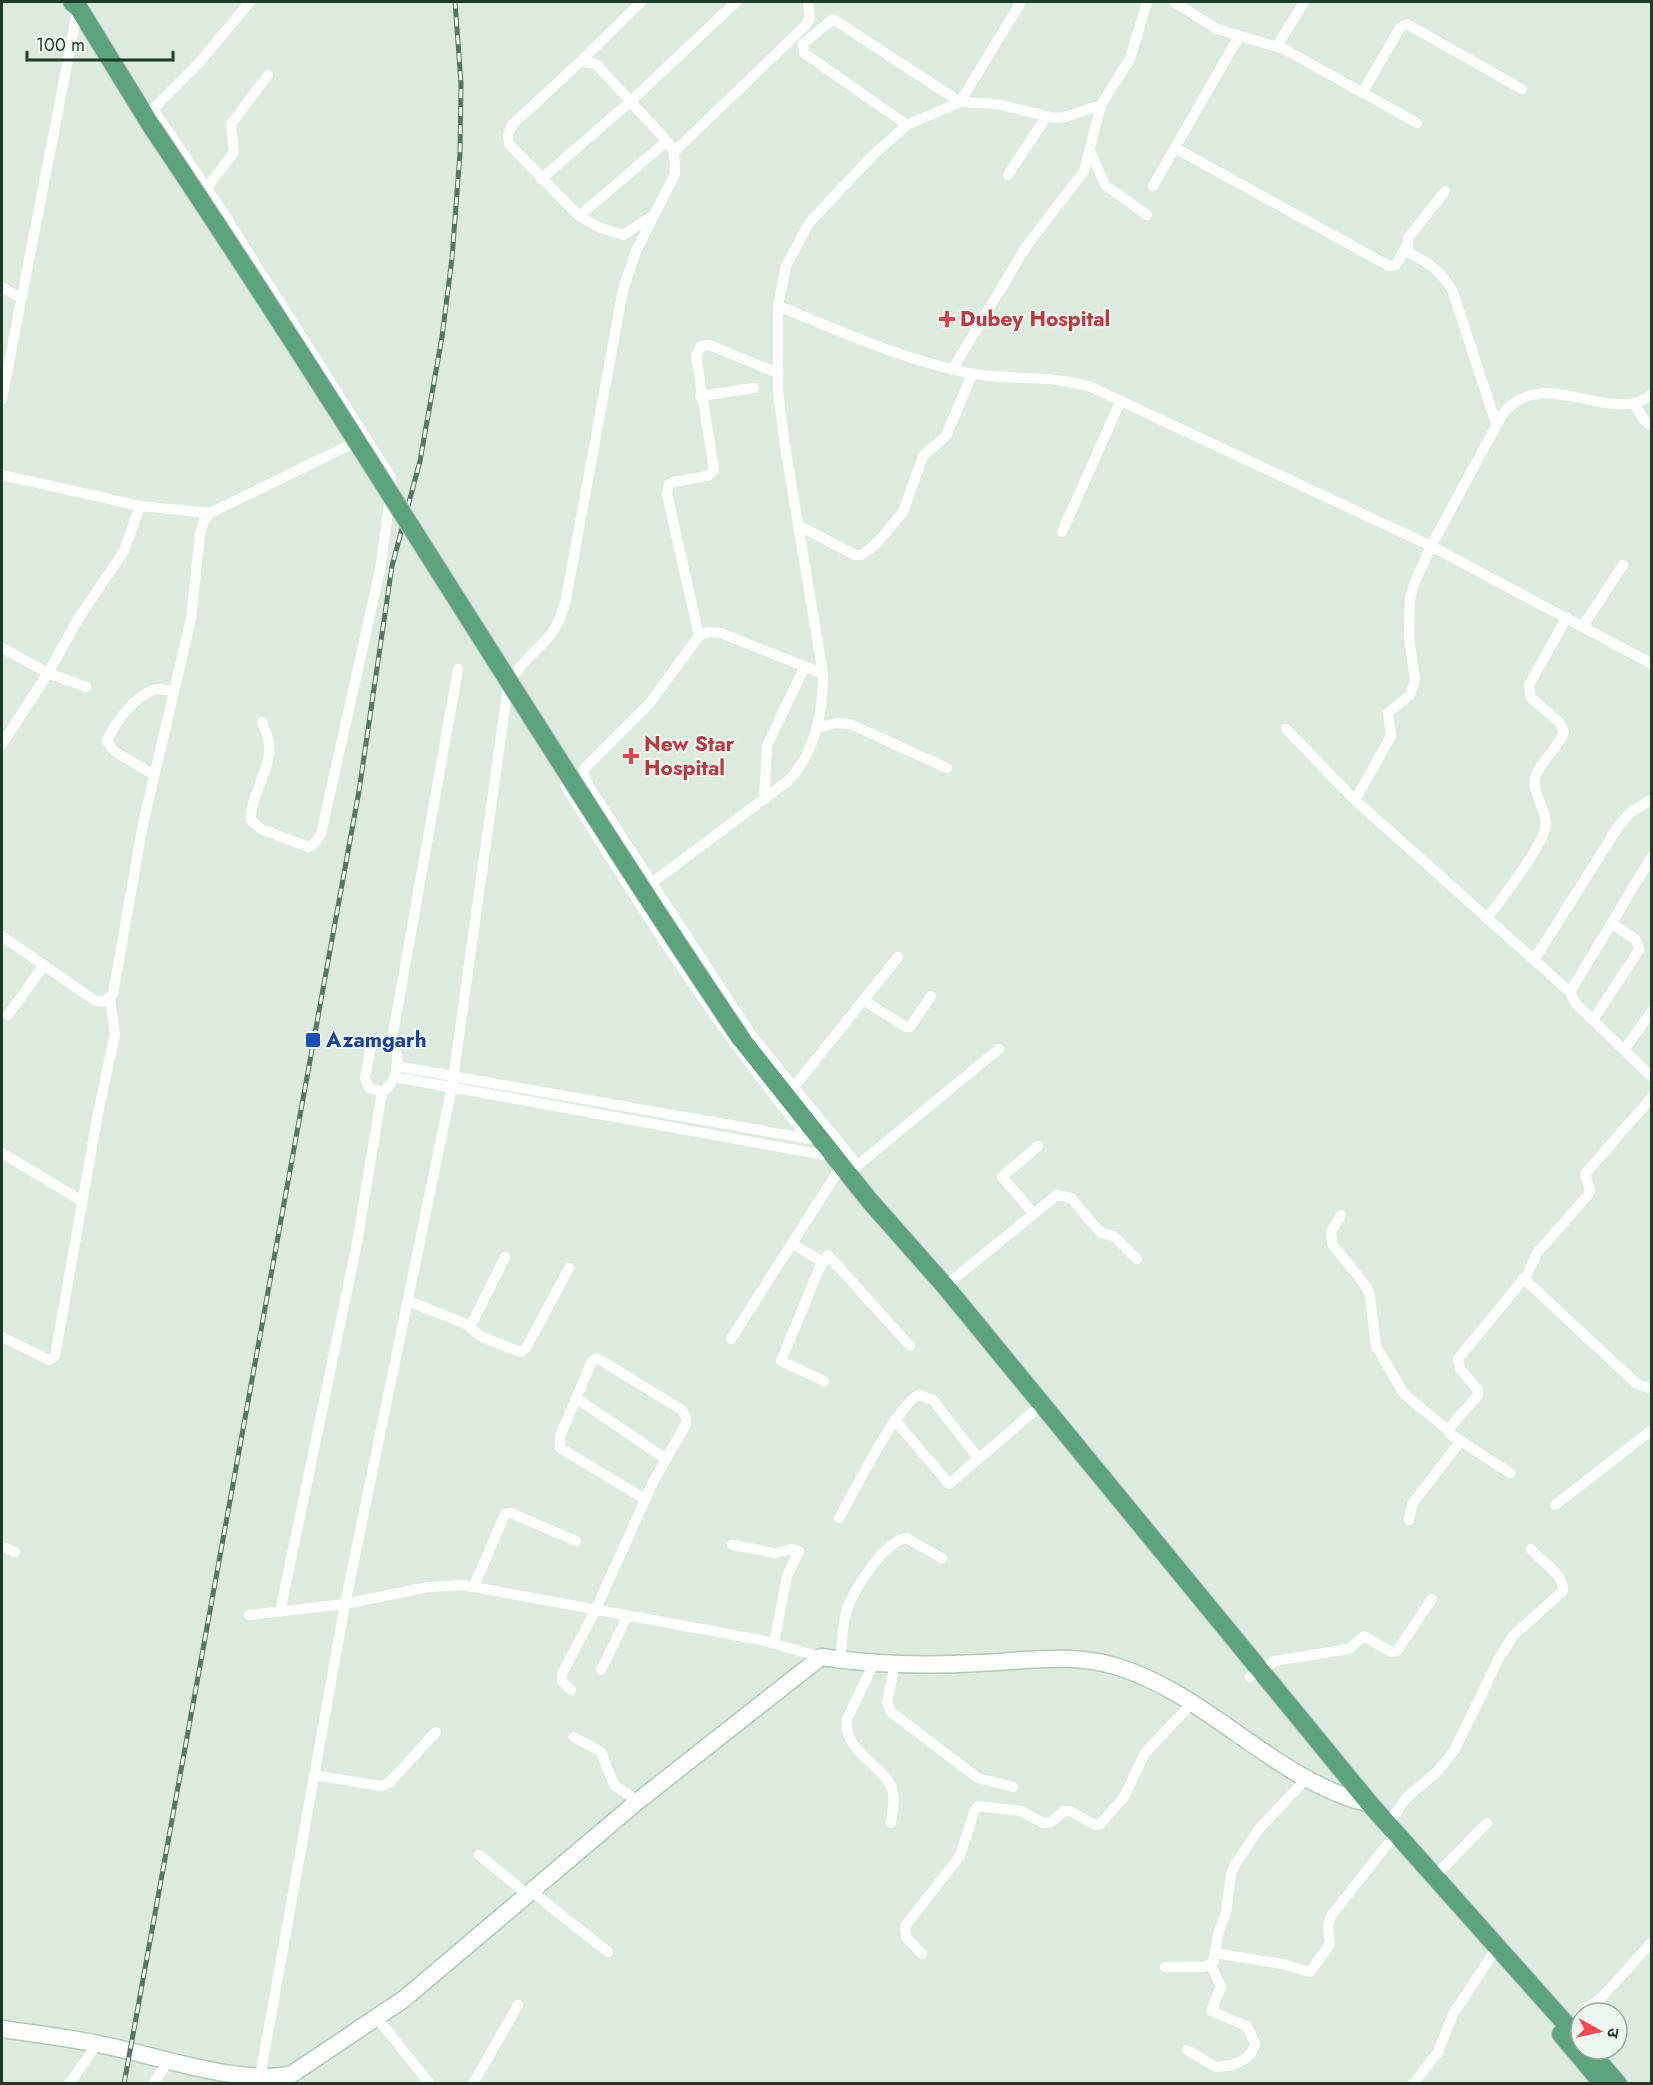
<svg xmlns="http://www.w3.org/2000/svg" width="1653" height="2085" font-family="Jost,'Noto Sans Devanagari',sans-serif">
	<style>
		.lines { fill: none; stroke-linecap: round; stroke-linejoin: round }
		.secondary-casing { stroke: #afcab9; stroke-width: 19 }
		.primary-casing { stroke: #c0c8c3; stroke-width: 20 }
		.minor { stroke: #fff; stroke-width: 10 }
		.secondary { stroke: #fff; stroke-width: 16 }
		.primary { stroke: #5da37e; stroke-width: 18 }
		.rail-casing { stroke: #577665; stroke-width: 5 }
		.rail { stroke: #edf7ef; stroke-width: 3; stroke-dasharray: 9; stroke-linecap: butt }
		.primary-bridge-casing { stroke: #c0c8c3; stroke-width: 20; stroke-linecap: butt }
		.primary-bridge { stroke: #5da37e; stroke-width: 18 }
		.health-dot { fill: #e0444e; stroke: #edf7ef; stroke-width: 2 }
		.transit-dot { fill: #1a4fb4; stroke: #edf7ef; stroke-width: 2 }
		.labels { text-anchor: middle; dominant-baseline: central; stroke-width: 4.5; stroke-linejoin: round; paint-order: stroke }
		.health-label { font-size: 21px; font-weight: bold; fill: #be3a42; stroke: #edf7ef; text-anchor: start }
		.transit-label { font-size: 21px; font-weight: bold; fill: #164399; stroke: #edf7ef; text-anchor: start }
	</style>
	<rect width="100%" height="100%" fill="#dceae0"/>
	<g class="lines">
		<defs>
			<path id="secondary" d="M2 2029C44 2035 87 2040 129 2051 173 2061 248 2085 292 2074L404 1999 638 1801 821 1657C874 1665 926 1666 980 1663 1024 1661 1072 1653 1115 1666 1209 1694 1274 1781 1370 1804"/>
			<path id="primary" d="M72 2 78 7 152 127
				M742 1040 869 1200 945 1286 1370 1804 1581 2041
				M1561 2034 1603 2084
				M1599 2062 1618 2084"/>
		</defs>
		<use href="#secondary" class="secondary-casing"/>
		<use href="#primary" class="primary-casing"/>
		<path class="minor" d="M1174 2 1217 29 1284 49 1417 123
			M1277 46 1304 2
			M581 61 641 2
			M1362 93 1400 28 1407 24 1522 89
			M153 109 220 208 390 476 392 483 380 570 321 834 314 844 308 847 261 829 251 820C250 798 266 777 269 755 271 744 266 732 262 722
			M146 112 153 109 199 63 250 2
			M907 125 804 53 803 44 833 19 960 102 997 104 1055 118 1065 117 1101 105
			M1175 148 1389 266 1396 265 1406 246
			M674 152 805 26 810 18 808 2
			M1091 153 1105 185 1147 215
			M1008 175 1046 117
			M541 179 631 101 736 2
			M1153 186 1238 38
			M206 189 234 152 231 124 268 75
			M1445 191 1408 238V252C1429 263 1442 271 1453 292L1496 424
			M579 216 667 141
			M2 287 21 298
			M778 306C840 331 903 360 969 373 1009 381 1051 374 1091 387L1431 546 1652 664
			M952 370 1026 247 1084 171 1101 105 1130 59 1147 2
			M700 396 754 388
			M2 399 78 8
			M1634 404 1644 420 1652 426
			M2 475 140 506 210 513
			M798 525 855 555H861L876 544 903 512 923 456 946 436 972 374
			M1062 532 1121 400
			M1583 626 1623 565
			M699 636 667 494 669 484 673 482 708 476 714 470 696 356 701 346 709 345 778 373
			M2 648 48 673 86 687
			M823 674 721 633 708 632 699 636 649 704 585 768 583 773 590 788 752 1036 858 1166
			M817 728 837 723 850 724 947 768
			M1286 729 1355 800 1570 992
			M2 744 48 673 78 619 124 551 140 506
			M154 775 114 751 107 741C114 724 135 696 153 690 159 688 166 690 172 691
			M565 785C641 908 717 1028 809 1139
			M764 800 767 746 805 666
			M1355 800 1391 736 1388 713 1410 695 1415 680 1409 638 1410 599 1414 584 1431 546 1502 415C1543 361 1611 429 1652 394
			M1652 856 1570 992 1576 1004 1652 1077
			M653 882 788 781C815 753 823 712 823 674L784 440 778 391V306L786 266 809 223 873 155 907 125 960 102 1021 2
			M1487 919C1500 900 1545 844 1546 824 1546 809 1530 790 1536 775 1543 759 1558 748 1564 732L1559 722 1531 698 1529 685 1567 617
			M2 936 94 1000 104 1002 113 994 143 824 191 619 200 534 204 521 210 513 360 440
			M1534 960 1620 824 1631 812 1652 799
			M863 1000 906 1027H910L931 996
			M8 1015 44 965
			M1593 1020 1639 950 1636 940 1611 923
			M377 1043 391 1045C404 1055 395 1086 382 1092L369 1088 365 1078 371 1046Z
			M391 1045 458 669
			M1624 1050 1652 1011
			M396 1066 810 1139
			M394 1077 835 1157
			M793 1088 898 957
			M2 1153 82 1201
			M853 1169 999 1049
			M1033 1213 1002 1177 1038 1146
			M1341 1215 1331 1232 1332 1244 1366 1286 1370 1296 1376 1346 1404 1394 1449 1431
			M793 1244 823 1262
			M1523 1278 1637 1384 1652 1389
			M945 1286 1057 1195 1071 1198 1101 1233 1114 1236 1137 1259
			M408 1301 466 1324 480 1336 520 1352 526 1348 569 1268
			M470 1327 505 1257
			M2 1337 49 1360 55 1356 98 1113 115 1034 110 999
			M731 1339 842 1165
			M824 1381 781 1361 819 1269 828 1255 910 1346
			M576 1398 666 1459
			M895 1420 949 1484 1033 1412
			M1510 1473 1450 1434 1451 1426 1478 1395V1390L1460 1369 1458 1359 1527 1275 1537 1253 1588 1195 1590 1190 1585 1174 1652 1097
			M1555 1505 1652 1430
			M839 1518C853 1494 897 1404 919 1395L933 1400 978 1458
			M1409 1520 1412 1504 1460 1442
			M732 1545 775 1553 792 1549 799 1551 787 1576 774 1643
			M2 1547 15 1552
			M474 1586 505 1514 511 1513 576 1541
			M280 1612 357 1243 382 1092
			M249 1615 345 1604 428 1587 463 1585 761 1640 821 1657
			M840 1660C842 1644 842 1628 846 1613 850 1594 885 1540 906 1538L942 1558
			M874 1663 847 1719C842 1751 883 1764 892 1789 896 1799 892 1813 891 1823
			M895 1664 887 1702 891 1712 978 1778 1013 1787
			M601 1670 628 1615
			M1250 1677 1275 1661 1349 1649 1364 1636 1391 1652 1397 1651 1432 1599
			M571 1690 562 1681V1674L596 1609 653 1482 686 1424V1418L682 1410 597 1358 592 1361 560 1436V1448L645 1499
			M574 1737 601 1752 614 1785 638 1801
			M314 1775 381 1786 390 1782 436 1732
			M1388 1824 1407 1797 1437 1772 1454 1751 1498 1660 1513 1636 1563 1591C1564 1573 1541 1562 1531 1549
			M479 1855 527 1894
			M1435 1876 1487 1823
			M531 1891 608 1952
			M1215 1953 1282 1964 1310 1972 1330 1944 1328 1926 1331 1916 1390 1841
			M922 1954 906 1937 905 1926 960 1856 974 1812 978 1806 1021 1811 1043 1823 1051 1822 1064 1811H1070L1095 1825 1100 1824 1124 1797 1145 1753 1192 1703
			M1165 1967H1204L1213 1963 1218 1934 1226 1913 1231 1874 1236 1863 1258 1830 1306 1779
			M1581 2013 1602 1997 1652 1942
			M377 2018 430 2084
			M1187 2050 1216 2067C1233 2066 1251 2061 1255 2044L1247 2026 1211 2011 1221 1987 1211 1965
			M260 2077 345 1604 452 1086 507 693C514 665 534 655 551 634 558 625 561 615 565 604L623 290 636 251 675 174 674 152 667 141 596 64 581 61 512 125 508 135 509 144 579 216 598 227 623 235 654 215
			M69 2084 97 2044
			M153 2084 168 2062
			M473 2084 518 2005
			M1413 2084 1438 2052 1453 2014 1492 1955"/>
		<use href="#secondary" class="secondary"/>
		<use href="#primary" class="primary"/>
		<defs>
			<path id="rail" d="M124 2084 359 791 392 566 420 461 442 337 452 258 460 153 461 83 455 2"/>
		</defs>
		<use href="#rail" class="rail-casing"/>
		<use href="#rail" class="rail"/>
		<defs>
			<path id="primary-bridge" d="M152 127C354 427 539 739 742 1040"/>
		</defs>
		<use href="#primary-bridge" class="primary-bridge-casing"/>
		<use href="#primary-bridge" class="primary-bridge"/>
	</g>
	<g class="health-dot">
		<path d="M944 310h6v6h6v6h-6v6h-6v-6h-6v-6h6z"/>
		<path d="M628 747h6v6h6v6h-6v6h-6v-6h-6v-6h6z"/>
	</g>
	<rect class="transit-dot" x="305" y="1032" width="16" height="16" rx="3"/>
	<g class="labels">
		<g class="health-label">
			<text x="960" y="319">Dubey Hospital</text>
			<text x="644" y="744">New Star<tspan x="644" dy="24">Hospital</tspan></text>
		</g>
		<g class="transit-label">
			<text x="326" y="1040">Azamgarh</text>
		</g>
	</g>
	<rect width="1653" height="2085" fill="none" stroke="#1d3a2a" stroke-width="6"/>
	<g transform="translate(1599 2031) rotate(98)"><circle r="28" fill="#edf7ef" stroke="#9aaba0" stroke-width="1.5"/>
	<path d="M0-4.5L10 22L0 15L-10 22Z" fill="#fc494e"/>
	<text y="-9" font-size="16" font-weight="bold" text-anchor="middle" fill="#1d3a2a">उ</text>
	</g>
	<path d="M27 51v9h146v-9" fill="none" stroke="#1d3a2a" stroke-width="3"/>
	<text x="36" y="51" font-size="18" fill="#1d3a2a" stroke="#edf7ef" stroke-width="4.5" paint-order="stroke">100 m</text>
</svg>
